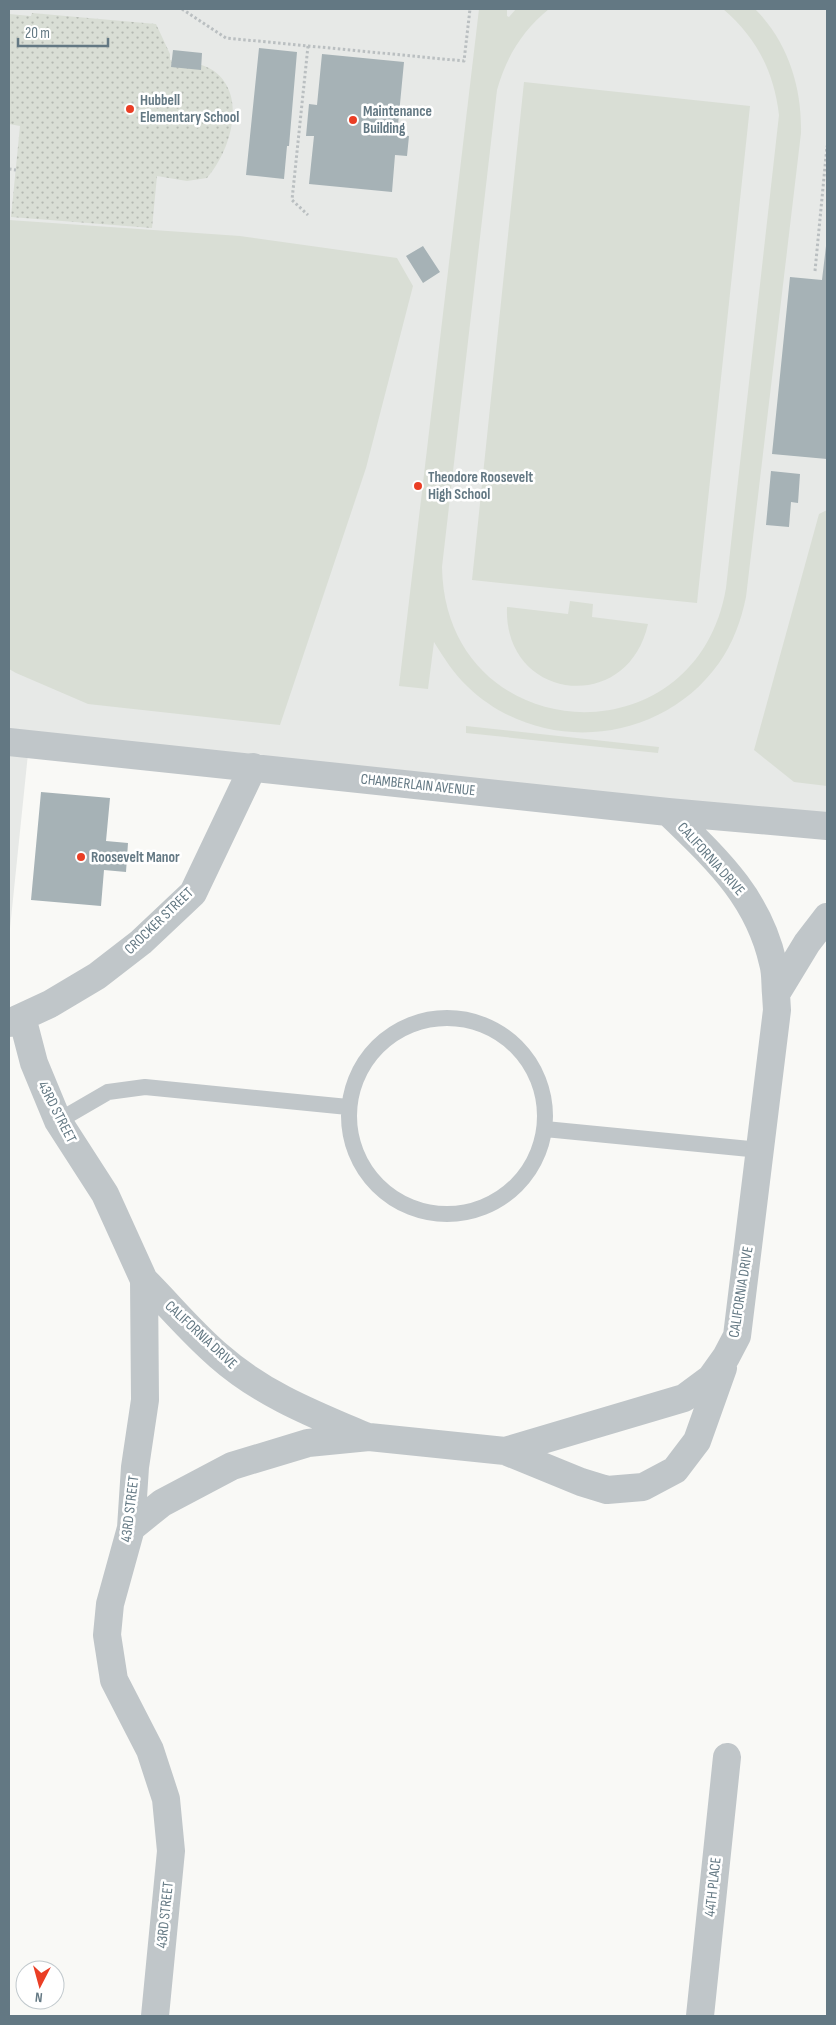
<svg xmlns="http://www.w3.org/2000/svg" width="836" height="2025" font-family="'Sofia Sans Condensed',sans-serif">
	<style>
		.built { fill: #e7e9e7 }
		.grass { fill: #d9ded5 }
		.park { fill: url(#park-dots) }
		.building { fill: #a6b2b6 }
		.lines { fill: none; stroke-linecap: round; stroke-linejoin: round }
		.path { stroke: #babfc1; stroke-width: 3; stroke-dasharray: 2.5 2.5; stroke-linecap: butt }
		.service { stroke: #c0c6c9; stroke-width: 16 }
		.minor { stroke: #c0c6c9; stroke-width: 28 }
		.poi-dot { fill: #ea3e25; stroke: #fff; stroke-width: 2 }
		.labels { text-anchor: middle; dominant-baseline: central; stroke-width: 5; stroke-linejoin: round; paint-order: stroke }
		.poi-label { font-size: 15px; font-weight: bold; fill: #637883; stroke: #fff; text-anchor: start }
		.street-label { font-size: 15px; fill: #637883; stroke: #fff }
	</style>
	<defs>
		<pattern id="park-dots" width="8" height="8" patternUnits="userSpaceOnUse" patternTransform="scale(1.25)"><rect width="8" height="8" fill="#d9ded5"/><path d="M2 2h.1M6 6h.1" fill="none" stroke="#b4b9b2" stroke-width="1.8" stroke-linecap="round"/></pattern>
	</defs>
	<rect width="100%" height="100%" fill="#f9f9f6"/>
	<path class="built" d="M9 9H827V826L29 744 9 938Z"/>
	<path class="grass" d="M479 9H507V16L509 17 516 9H549C523 30 506 57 497 90L442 567C445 748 696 765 726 588L779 115C774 71 756 37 723 9H755C788 42 802 87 801 133L746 597C741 621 733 643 719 663 661 745 540 756 468 687 454 674 444 658 434 642L428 689 399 686Z
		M524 82 750 106 697 603 472 580Z
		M9 220 240 236 397 258 413 286 366 468 280 725 88 704 16 673 9 669Z
		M827 510V786L794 782 754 750 819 514Z
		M570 601 593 604 592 617 648 624C627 717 503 700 507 607L568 614Z
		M466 726 659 747 658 753 466 733Z"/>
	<path class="park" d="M32 13 156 24 170 54V60C185 62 201 62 214 71 248 96 230 152 207 178L187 181 157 176 152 228 11 217 20 126 9 124V14L31 16Z"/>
	<path class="building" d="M259 48 297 52 289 146H287L284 179 246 175Z
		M173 50 202 53 201 70 171 67Z
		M322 54 404 62 397 135 409 136 407 156 395 155 392 192 309 184 314 136H306L309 104 317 105Z
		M423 246 440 272 423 283 406 256Z
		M826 246 827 459 772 454 790 277 822 280Z
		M771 471 800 474 798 503 791 502 789 527 766 525Z
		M41 792 110 798 106 841 128 843 126 872 104 870 101 906 31 900Z"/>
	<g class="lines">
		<path class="path" d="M182 9 226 38 464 61 470 9
			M308 46 292 200 308 215
			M9 169 16 170
			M815 271 827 146"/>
		<path class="service" d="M349 1116a98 98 0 1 1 196 0a98 98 0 1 1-196 0Z
			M58 1121 108 1092 145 1087 348 1107
			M545 1129 760 1150"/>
		<path class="minor" d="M9 742 668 812 827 826
			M668 812C715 858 758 896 773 963 776 973 775 984 776 994
			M22 1017 34 1063 58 1121 105 1194 144 1280 145 1400 135 1467 131 1528 110 1604 107 1635 114 1680 150 1750 166 1799 171 1851 155 2016
			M9 1023 50 1004 97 976 141 942 193 893 253 767
			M144 1280C169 1305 192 1333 219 1356 262 1394 313 1414 365 1436
			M505 1451 581 1482 607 1490 643 1487 675 1470 697 1441 723 1368
			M131 1528 162 1503 232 1466 308 1443 369 1437 505 1451 684 1398 711 1378 726 1357 737 1336 777 1010 776 994 807 943 827 917
			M700 2016 727 1757"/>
	</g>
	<g class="poi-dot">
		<circle cx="130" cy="109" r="5"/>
		<circle cx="353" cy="120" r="5"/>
		<circle cx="418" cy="486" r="5"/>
		<circle cx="81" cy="857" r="5"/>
	</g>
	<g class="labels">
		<g class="poi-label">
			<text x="140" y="100">Hubbell<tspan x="140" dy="17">Elementary School</tspan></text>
			<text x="363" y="111">Maintenance<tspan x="363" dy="17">Building</tspan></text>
			<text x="428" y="477">Theodore Roosevelt<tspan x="428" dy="17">High School</tspan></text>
			<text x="91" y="857">Roosevelt Manor</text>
		</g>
		<g class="street-label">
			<text transform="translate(418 785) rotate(6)">CHAMBERLAIN AVENUE</text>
			<text transform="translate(711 859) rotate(48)">CALIFORNIA DRIVE</text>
			<text transform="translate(159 921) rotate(-44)">CROCKER STREET</text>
			<text transform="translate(57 1112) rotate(63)">43RD STREET</text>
			<text transform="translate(741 1292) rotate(-81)">CALIFORNIA DRIVE</text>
			<text transform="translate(201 1335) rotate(43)">CALIFORNIA DRIVE</text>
			<text transform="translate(130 1509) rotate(-83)">43RD STREET</text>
			<text transform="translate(713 1887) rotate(-84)">44TH PLACE</text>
			<text transform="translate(165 1915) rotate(-84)">43RD STREET</text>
		</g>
	</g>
	<rect width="836" height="2025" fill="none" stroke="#637883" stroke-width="20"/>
	<g transform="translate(40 1985) rotate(186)"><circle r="24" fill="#ffffff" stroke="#c1c9cd"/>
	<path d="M0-4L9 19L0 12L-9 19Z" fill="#ea3e25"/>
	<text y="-8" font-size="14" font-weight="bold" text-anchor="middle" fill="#637883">N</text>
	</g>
	<path d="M18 38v8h90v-8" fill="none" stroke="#637883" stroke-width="2.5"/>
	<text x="25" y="38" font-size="15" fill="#637883" stroke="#ffffff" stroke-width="4" paint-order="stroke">20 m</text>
</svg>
